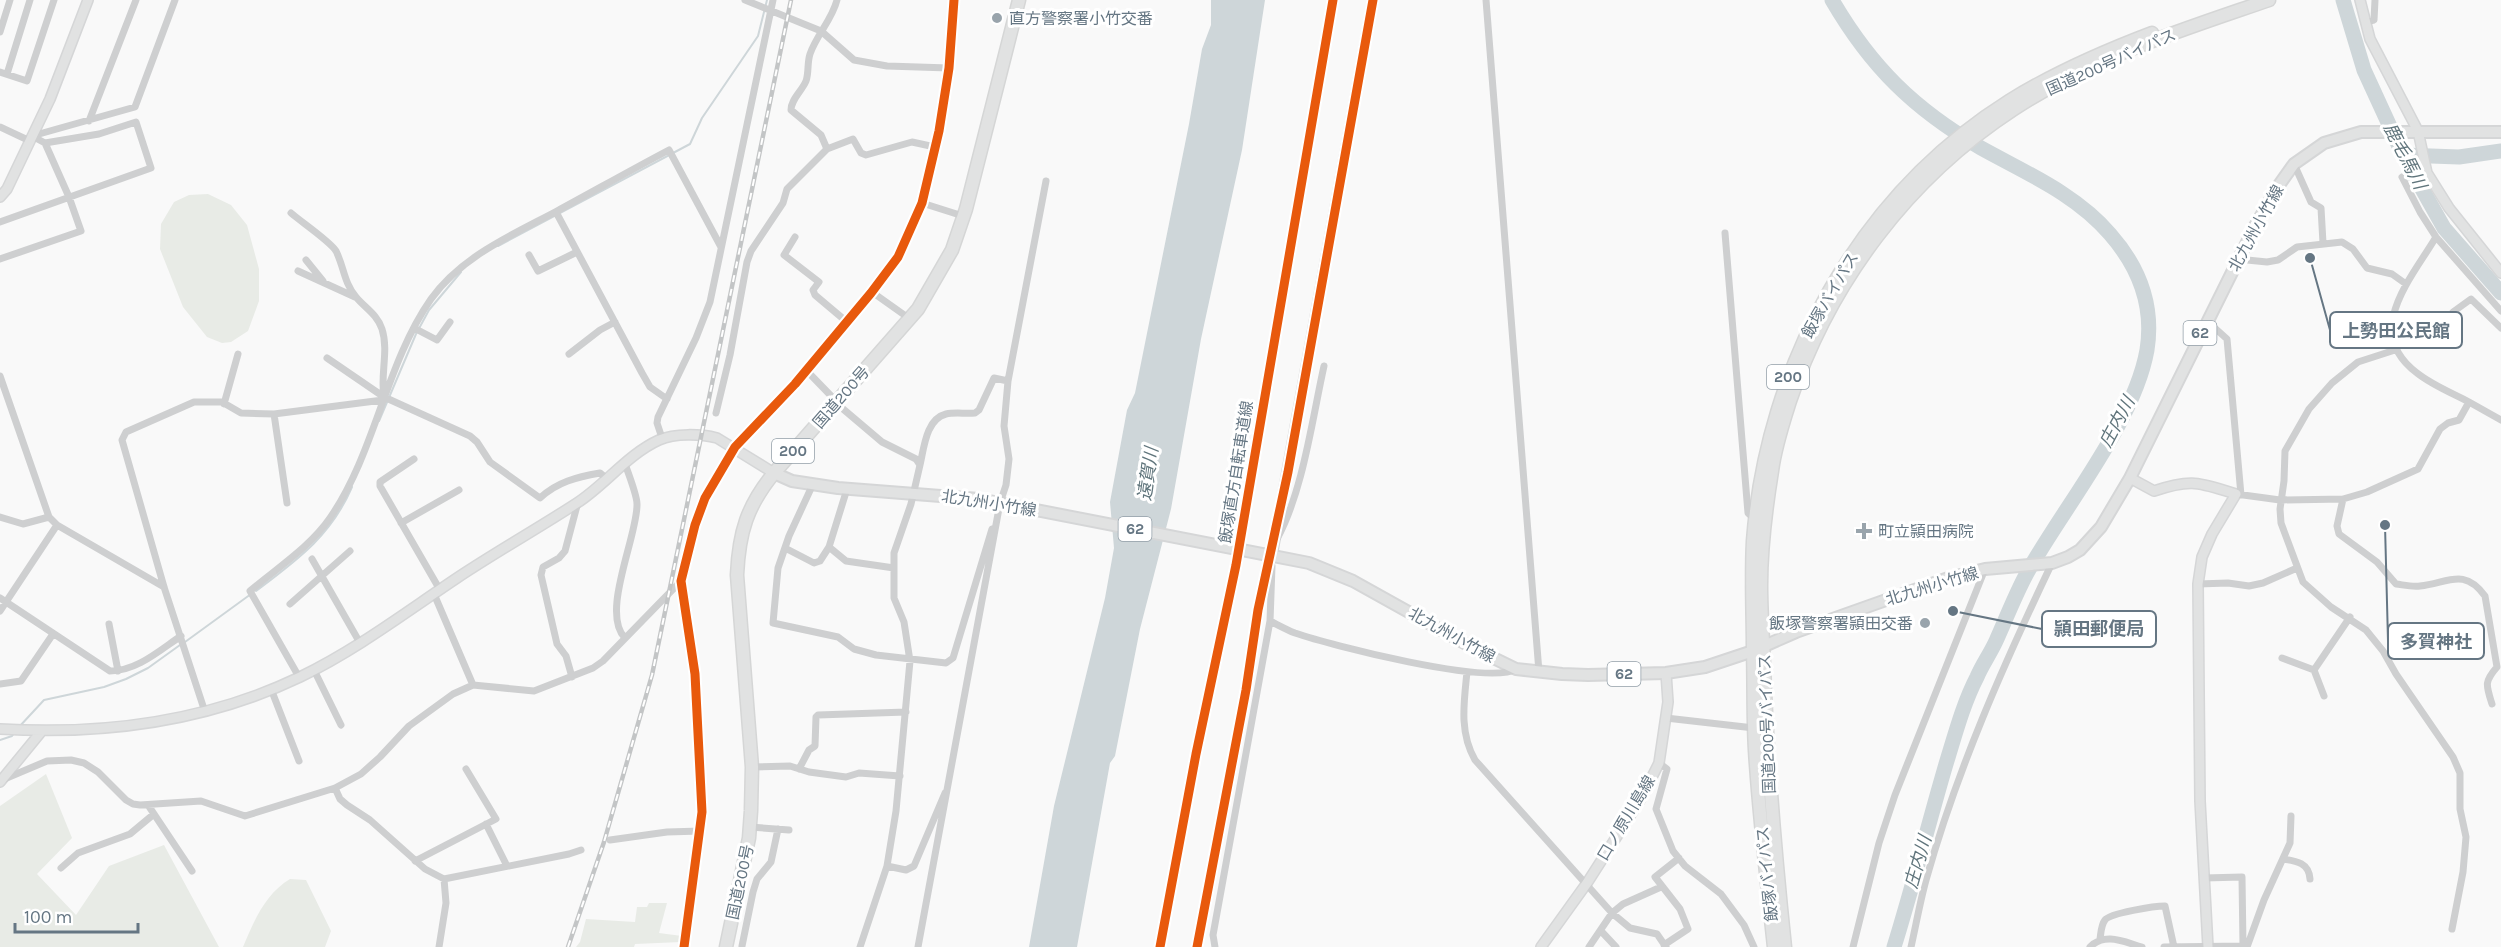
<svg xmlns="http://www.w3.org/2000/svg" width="2501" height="947" font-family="Karla,'Noto Sans JP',sans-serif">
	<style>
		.green { fill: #e8ebe6 }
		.water { fill: #ced6d9 }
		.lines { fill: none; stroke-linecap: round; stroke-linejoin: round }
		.stream { stroke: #ced6d9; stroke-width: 2 }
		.river { stroke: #ced6d9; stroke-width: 15 }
		.secondary-casing { stroke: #d5d6d7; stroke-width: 12 }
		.primary-casing { stroke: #d5d6d7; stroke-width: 14 }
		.highway-casing { stroke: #d5d6d6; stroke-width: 15 }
		.street { stroke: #cecfd0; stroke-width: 7 }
		.secondary { stroke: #e1e2e2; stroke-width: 9 }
		.primary { stroke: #e1e2e2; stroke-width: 10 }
		.highway { stroke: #e1e2e2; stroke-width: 12 }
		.rail-casing { stroke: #c3c5c6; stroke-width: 4.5 }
		.rail { stroke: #fff; stroke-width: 2; stroke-dasharray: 7; stroke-linecap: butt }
		.cycleway-casing { stroke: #fff; stroke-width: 13 }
		.cycleway { stroke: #e8590c; stroke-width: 9 }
		.poi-dot { fill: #99a4ac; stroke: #fff; stroke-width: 2 }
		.labels { text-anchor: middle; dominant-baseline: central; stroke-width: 6; stroke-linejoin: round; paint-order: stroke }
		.shield { fill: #fff; stroke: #939fa8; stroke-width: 1.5 }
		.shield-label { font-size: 15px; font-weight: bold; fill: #657683 }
		.poi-label { font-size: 16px; fill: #657683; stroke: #fff; text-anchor: start }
		.street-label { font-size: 16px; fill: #657683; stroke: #fff }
		.water-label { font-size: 18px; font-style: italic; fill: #60757c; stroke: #fff }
		.leader { fill: none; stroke: #657683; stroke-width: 2 }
		.callout-dot { fill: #657683; stroke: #fff; stroke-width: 2 }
		.callout { fill: #fff; stroke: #657683; stroke-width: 2 }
		.callout-label { font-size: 18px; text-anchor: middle; font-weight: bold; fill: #657683 }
	</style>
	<rect width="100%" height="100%" fill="#f9f9f9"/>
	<path class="green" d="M208 194 231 205 247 225 259 269V301L248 331 231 342 222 343 207 337 183 307 160 249 161 224 174 202 189 195Z
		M46 774 72 838 37 874 76 915 109 866 164 845 219 947H0V806Z
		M290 879 306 880 331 931 325 947H243C254 921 265 894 290 879Z
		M649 903H667L659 933 682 936 681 942 635 944 634 947H576L580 942 586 919 635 922 637 907H647Z"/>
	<path class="water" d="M1211 0H1265L1242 150 1201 339 1171 509 1140 629 1115 756 1110 763 1077 947H1029L1054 806 1105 598 1114 548 1110 502 1127 410 1135 393 1189 124 1202 49 1211 25Z"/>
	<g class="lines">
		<path class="stream" d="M498 246 690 144 702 118 758 36 767 0
			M379 421 416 334 429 310 461 272
			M256 591C297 560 331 536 352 487
			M185 642 251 594
			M19 727 44 700 104 687 126 679 148 668 180 645
			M0 740 12 736 15 732"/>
		<path class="river" d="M1832 0C1871 67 1914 109 1981 148 2026 173 2076 194 2110 234 2139 267 2154 306 2147 350 2134 423 2063 508 2027 573 2015 595 2006 619 1996 641 1990 654 1982 665 1977 677 1963 704 1955 735 1946 764 1928 825 1913 886 1894 947
			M2343 0 2364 70 2403 155 2444 228 2501 293
			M2403 155 2459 157 2501 151"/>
		<defs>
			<path id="secondary" d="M2360 0 2370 39 2418 131 2427 173 2449 208 2501 273
				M0 197 7 189 50 99 88 0
				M2130 478 2154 491C2193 478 2199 483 2236 494L2212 534 2202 557 2198 584 2200 801 2208 947
				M1272 555 1373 0
				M0 729C103 735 206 722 300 677 356 650 406 612 457 578 496 552 537 529 577 503 605 485 628 454 659 440 675 433 701 434 717 438L774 473
				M0 782 41 732
				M1541 947 1587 883 1642 797 1659 763 1668 702 1666 673"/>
			<path id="primary" d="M774 473 792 481 838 488 979 499 1309 563 1353 581 1475 649 1516 669 1562 674 1588 675 1666 673 1705 667 1753 651 1796 632 1948 578 1985 569 2052 563 2068 557 2080 550 2101 527 2130 478 2255 226 2279 185 2294 164 2324 143 2361 132H2501"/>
			<path id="highway" d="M726 947 749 838 751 811 752 767 737 575C739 532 747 506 774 473L918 309 952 250 966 209 1019 0
				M1774 947C1767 881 1759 816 1755 750 1753 717 1754 684 1753 651 1753 615 1751 578 1753 541 1766 366 1858 196 2009 101 2054 73 2102 52 2152 33
				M1785 947C1775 852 1767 759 1764 664 1763 638 1761 611 1761 585 1761 548 1766 508 1772 471 1775 447 1783 423 1790 401 1830 282 1908 178 2014 109 2091 58 2182 30 2269 0"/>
		</defs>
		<use href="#secondary" class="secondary-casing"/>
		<use href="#primary" class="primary-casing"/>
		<use href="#highway" class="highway-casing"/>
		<path class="street" d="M745 0 821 31 854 60 887 66 949 68
			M1486 0 1539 672
			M2365 22 2374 20 2375 0
			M0 32 10 0
			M0 72 27 81 54 0
			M7 74 30 0
			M89 121 136 0
			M0 127 30 141
			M32 136 135 107 175 0
			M827 149 853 139 861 153 866 155 912 142 935 147
			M2294 164 2311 202 2321 208 2323 243
			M2402 177 2420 212 2436 237 2501 311
			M922 203 963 216
			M556 212 642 373 650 387 667 399
			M291 213C300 221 331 242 336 251 344 267 344 283 356 297 365 308 377 314 382 329 389 351 380 375 384 397
			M0 222 151 168 136 122 99 134 45 143
			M1725 233 1748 513 1755 519
			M795 237 784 255 819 282 813 290 815 295 847 322
			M529 255 538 271 577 252
			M0 259 81 231 69 197 45 143 32 136
			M2237 259 2267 262 2278 260 2297 247 2342 242 2353 249 2367 268 2392 274 2406 284
			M306 260 323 281
			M298 271 355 297
			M872 292 910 319
			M2453 312 2471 299 2501 328
			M2207 321 2227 339 2241 495
			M414 328 437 340 450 322
			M2395 350 2358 362 2332 383 2309 409 2285 451 2284 481 2280 509 2281 523 2303 582 2331 607 2366 630 2383 651 2396 674 2453 757 2460 773V809L2466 837 2463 872 2452 929
			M569 354 600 330 615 322
			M327 358 384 397 470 436 477 442 490 462 540 498C557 482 577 477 600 473L607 479
			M806 370 837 402
			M0 376 49 517 57 525 164 587
			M2469 402 2501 420
			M836 403 882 442 916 459 920 465 911 504 894 553V598L904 622 910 661 896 811 887 866 860 947
			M224 404 238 354
			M716 413 730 355 747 262 751 251 783 203 787 189 827 149 821 135 791 110C791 99 802 91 806 81 809 73 807 63 810 54 817 34 832 20 837 0
			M274 414 287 503
			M662 438 657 423 658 417 696 338 710 302 773 0
			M414 459 380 482V486L440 590
			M920 465C924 448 926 419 946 414 955 412 966 414 975 413L979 410 994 378 1008 381
			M813 484 789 536 778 568 773 623 838 637 854 649 876 655 946 663 953 658 992 529
			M2236 494 2280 500 2343 499 2367 492 2418 469 2440 429 2448 423 2459 420 2469 402C2452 393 2432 385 2417 373 2362 332 2411 279 2436 237
			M2343 499 2337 526 2339 534 2377 562 2396 584C2404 585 2412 587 2420 586 2448 583 2464 567 2485 596L2497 667C2484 682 2486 685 2492 704
			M0 517 23 524 49 517
			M401 523 459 490
			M1277 539C1303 491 1312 420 1324 366
			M829 547 846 561 894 568
			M785 548 814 563 820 561 829 547 847 489
			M312 559 360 643
			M2198 584 2228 583 2249 586 2263 583 2297 568
			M434 594 473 685
			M0 598 110 671C137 671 160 650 181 636
			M290 604 350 551
			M0 611 57 525
			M1270 621 1272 566
			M109 624 118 671
			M625 638C600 613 638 535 637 504 637 497 628 472 625 464
			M2282 658 2314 670 2350 617
			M314 670 341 725
			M2314 670 2324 696
			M1467 672C1464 702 1459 732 1475 760L1612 913 1630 928 1657 934 1666 947
			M299 677 250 591C277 568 310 547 330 518 376 451 385 365 431 299 462 256 512 235 557 211 594 191 631 170 669 150L721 247
			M572 677 566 656 557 644 541 575 543 567 559 558 565 551 578 502
			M0 684 21 681 53 634
			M271 689 299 761
			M205 712 164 587 122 440 126 432 194 402H222L241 413 274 414 383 400
			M1666 718 1754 728
			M1659 763 1667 769 1656 809 1673 851 1685 866 1721 894 1744 925 1754 947
			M752 767 790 766 809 772 846 777 859 773 900 776
			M799 769 809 750 815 746 816 717 818 715 906 712
			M2 780 47 761 71 760 84 763 98 772 126 800 133 804 140 805 201 801 245 816 335 788 361 774 380 757 409 726 453 694 473 685 534 691 593 668 603 661 681 581
			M335 788 340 799 347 805 370 820 425 869 444 879 446 903 439 947
			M148 805 192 871
			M486 824 507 866
			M750 827 789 830
			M610 840 667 832 701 831
			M2283 859C2297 861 2309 863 2310 879
			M415 861 496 819 466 769
			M887 866 906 870 914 866 945 793
			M61 868 78 853 130 834 154 814
			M444 879 569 854 581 850
			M1601 931 1616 947
			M2100 939C2101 933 2101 925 2105 920 2110 913 2155 906 2165 906L2174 947
			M1664 945 1688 929 1680 909 1655 877 1679 858
			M742 946 753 892 757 879 771 862 778 829
			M2243 946 2247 947 2264 900 2290 843 2291 816
			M684 947 702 812 695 674 681 581 695 525 705 498 735 447 795 384 871 293 898 257 922 203 939 131 949 68 954 0
			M918 947 1000 503 1006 485 1009 459 1004 426 1008 381 1046 181
			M1197 947 1246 690 1258 610 1272 555
			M1215 947 1213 935 1270 621C1278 625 1287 630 1295 633 1330 645 1489 686 1516 669
			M1589 947 1612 913 1623 904 1661 887
			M1853 947 1879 843 1895 795 1985 569
			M1911 947C1916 925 1920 902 1926 880 1957 770 2003 666 2052 563
			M2090 947C2105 932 2124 942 2142 947
			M2164 947 2243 946 2242 877 2204 878"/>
		<use href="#secondary" class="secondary"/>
		<use href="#primary" class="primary"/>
		<use href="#highway" class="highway"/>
		<defs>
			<path id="rail" d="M568 947 604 842 652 675 791 0"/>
		</defs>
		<use href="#rail" class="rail-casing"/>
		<use href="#rail" class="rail"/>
		<defs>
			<path id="cycleway" d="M684 947 702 812 695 674 681 581 695 525 705 498 735 447 795 384 871 293 898 257 922 203 939 131 949 68 954 0
				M1160 947 1196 754 1236 565 1333 0
				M1197 947 1246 690 1258 610 1288 472 1373 0"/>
		</defs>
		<use href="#cycleway" class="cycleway-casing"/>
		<use href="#cycleway" class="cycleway"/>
	</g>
	<g class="poi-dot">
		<circle cx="997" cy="18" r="6"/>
		<path d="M1861 522h6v6h6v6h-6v6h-6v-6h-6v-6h6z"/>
		<circle cx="1925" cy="623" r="6"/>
	</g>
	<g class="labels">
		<g class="shield">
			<rect x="2183.5" y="321" width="33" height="24" rx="4.5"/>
			<rect x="1767" y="365" width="42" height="24" rx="4.5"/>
			<rect x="772" y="439" width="42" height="24" rx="4.5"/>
			<rect x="1118.5" y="517" width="33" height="24" rx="4.5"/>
			<rect x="1607.5" y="662" width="33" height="24" rx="4.5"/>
		</g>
		<g class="shield-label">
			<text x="2200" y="333">62</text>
			<text x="1788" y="377">200</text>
			<text x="793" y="451">200</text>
			<text x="1135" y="529">62</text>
			<text x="1624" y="674">62</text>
		</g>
		<g class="poi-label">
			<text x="1009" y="18">直方警察署小竹交番</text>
			<text x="1878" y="531">町立頴田病院</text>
			<text x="1913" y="623" text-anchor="end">飯塚警察署頴田交番</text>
		</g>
		<g class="street-label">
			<text transform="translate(2111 62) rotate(-24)">国道200号バイパス</text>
			<text transform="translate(2256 228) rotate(-61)">北九州小竹線</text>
			<text transform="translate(1830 295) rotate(-60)">飯塚バイパス</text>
			<text transform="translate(841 397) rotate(-49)">国道200号</text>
			<text transform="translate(1236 472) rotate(-81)">飯塚直方自転車道線</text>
			<text transform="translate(989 503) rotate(9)">北九州小竹線</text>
			<text transform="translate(1932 586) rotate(-17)">北九州小竹線</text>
			<text transform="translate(1452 635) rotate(29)">北九州小竹線</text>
			<text transform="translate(1767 724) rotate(-92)">国道200号バイパス</text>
			<text transform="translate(1626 818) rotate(-59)">口ノ原川島線</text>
			<text transform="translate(1767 874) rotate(-96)">飯塚バイパス</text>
			<text transform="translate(740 882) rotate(-78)">国道200号</text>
		</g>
		<g class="water-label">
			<text transform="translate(2405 156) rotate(63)">鹿毛馬川</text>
			<text transform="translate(2117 422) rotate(-62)">庄内川</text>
			<text transform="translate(1148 474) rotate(-82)">遠賀川</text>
			<text transform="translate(1918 862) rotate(-74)">庄内川</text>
		</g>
	</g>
	<path class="leader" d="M2310 258L2330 330M1953 611L2042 629M2385 525L2388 641"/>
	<g class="callout-dot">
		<circle cx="2310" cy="258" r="6"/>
		<circle cx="1953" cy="611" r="6"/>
		<circle cx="2385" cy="525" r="6"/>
	</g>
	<g class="callout">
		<rect x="2330" y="312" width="132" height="36" rx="6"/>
		<rect x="2042" y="611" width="114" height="36" rx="6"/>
		<rect x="2388" y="623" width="96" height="36" rx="6"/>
	</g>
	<g class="callout-label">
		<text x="2396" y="337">上勢田公民館</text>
		<text x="2099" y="635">頴田郵便局</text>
		<text x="2436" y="648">多賀神社</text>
	</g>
	<path d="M15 923v9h123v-9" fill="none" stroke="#657683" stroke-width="3"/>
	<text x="24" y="923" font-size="18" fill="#657683" stroke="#ffffff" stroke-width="4.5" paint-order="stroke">100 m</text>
</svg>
